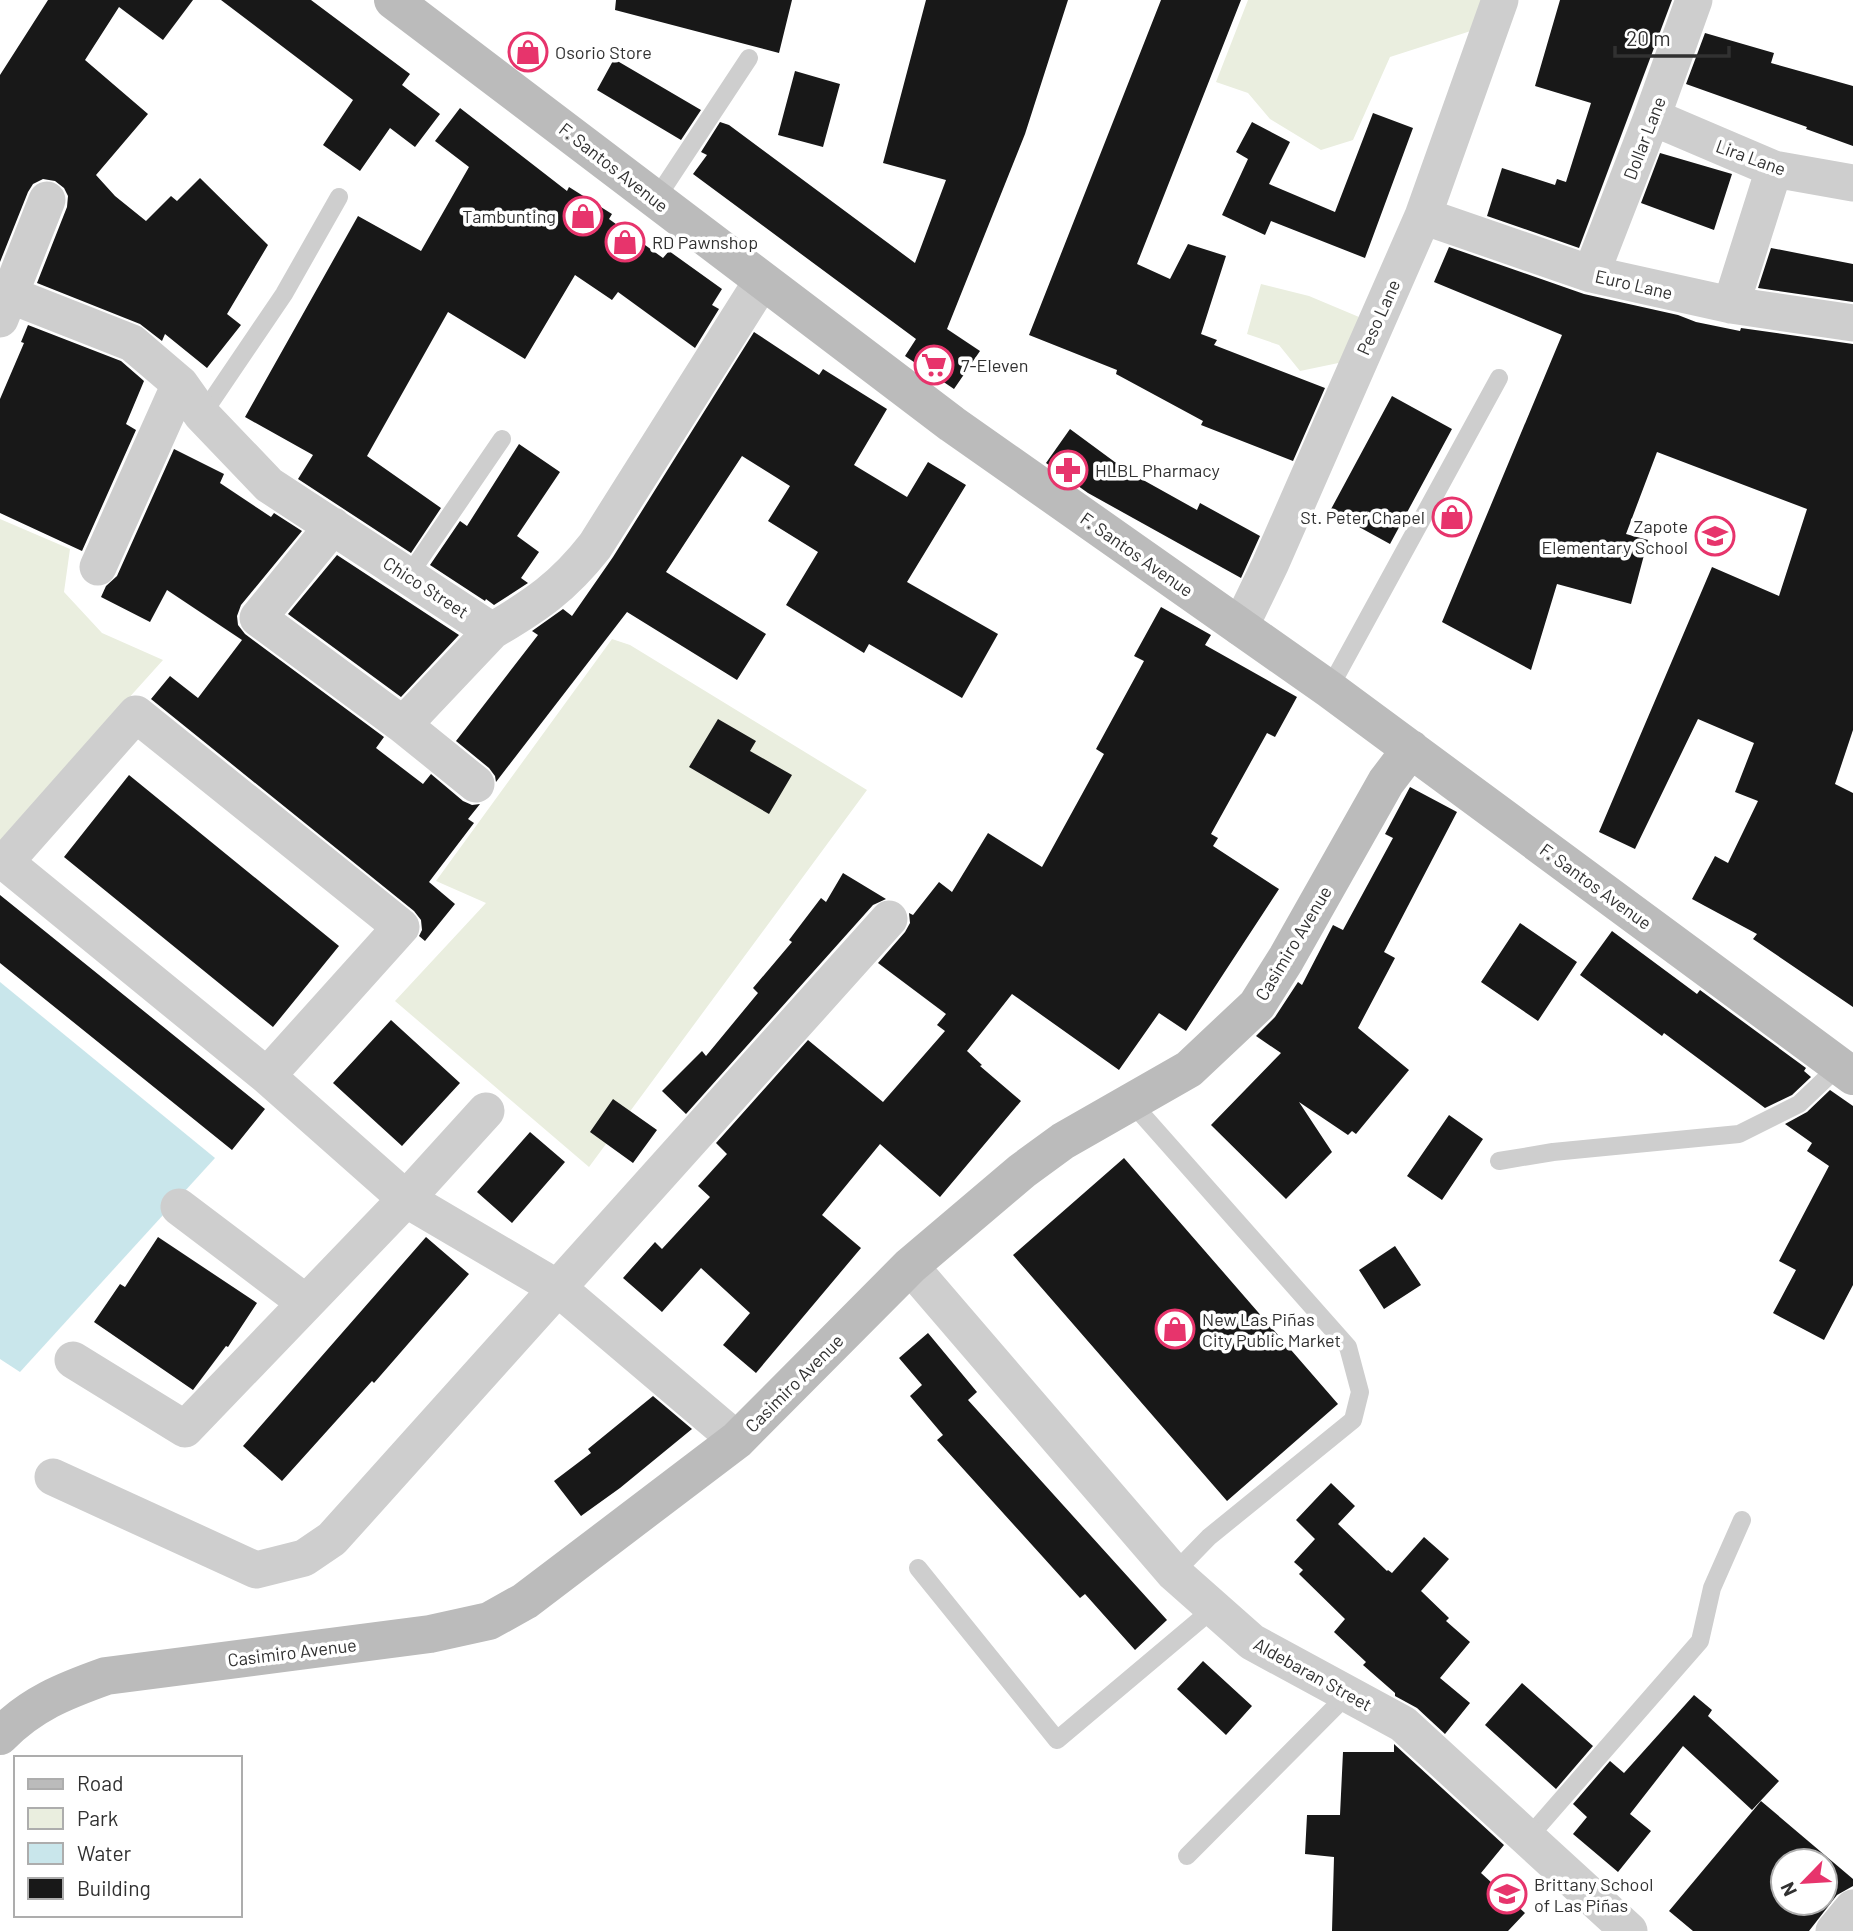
<svg xmlns="http://www.w3.org/2000/svg" width="1853" height="1931" font-family="Barlow,sans-serif">
	<style>
		.green { fill: #eaeedf }
		.water { fill: #c9e6eb }
		.building { fill: #181818; fill-rule: evenodd }
		.lines { fill: none; stroke-linecap: round; stroke-linejoin: round }
		.lane { stroke: #cecece; stroke-width: 18 }
		.street { stroke: #cecece; stroke-width: 37 }
		.secondary { stroke: #bbb; stroke-width: 38 }
		.labels { text-anchor: middle; dominant-baseline: central; stroke-width: 7; stroke-linejoin: round; paint-order: stroke }
		.poi-label { font-size: 18px; fill: #313131; stroke: #fff; text-anchor: start }
		.street-label { font-size: 18px; fill: #313131; stroke: #fff }
	</style>
	<rect width="100%" height="100%" fill="#fff"/>
	<path class="green" d="M1248 0H1490L1480 28 1390 57 1353 140 1321 150 1270 119 1248 93 1216 82Z
		M1261 284 1309 296 1359 317 1348 361 1300 371 1279 345 1247 334Z
		M0 519 70 549 64 592 102 633 163 660 0 841Z
		M612 639 630 645 867 790 589 1167 395 1001 486 903 436 881Z"/>
	<path class="water" d="M0 982 215 1158 20 1372 0 1359Z"/>
	<path class="building" d="M48 0H193L163 40 119 7 85 60 148 114 96 175 115 196 146 221 171 196 177 201 200 178 268 245 227 314 241 325 207 368 165 334 162 341 140 324 37 283 67 207 68 196 64 188 55 181 43 179 33 184 28 192 0 262V75Z
		M221 0H311L410 74 402 85 440 114 415 147 390 128 360 171 323 145 353 100Z
		M616 0H792L779 53 615 10Z
		M926 0H1068L1025 134 947 329 980 351 954 389 905 356 916 339 693 174 707 155 701 152 720 122 729 125 915 263 946 180 883 163Z
		M1161 0H1241L1137 264 1170 279 1188 244 1226 256 1201 334 1217 340 1214 345 1325 388 1293 461 1201 425 1203 421 1116 374 1117 370 1029 335Z
		M1560 0H1672L1579 248 1487 216 1502 168 1555 185 1557 179 1566 182 1591 103 1535 86Z
		M1705 33 1774 53 1771 63 1853 86V146L1806 129 1807 127 1686 84Z
		M614 59 701 110 681 140 597 90Z
		M795 71 840 84 823 147 778 135Z
		M460 108 567 191 569 187 612 214 609 219 663 258 669 251 722 289 712 305 719 309 695 348 618 292 612 300 575 275 525 359 448 312 367 456 441 508 411 553 298 479 313 455 245 417 358 216 421 251 469 167 435 141Z
		M1373 113 1413 128 1365 258 1271 221 1265 235 1222 215 1248 159 1236 152 1252 122 1290 142 1269 184 1335 212Z
		M1660 153 1732 174 1714 230 1641 203Z
		M1449 247 1584 294 1678 315 1696 322 1740 331 1741 328 1853 344V730L1835 784 1853 793V1007L1753 939 1757 934 1692 899 1715 856 1728 863 1758 801 1735 792 1754 743 1698 719 1635 849 1599 832 1712 567 1779 596 1807 509 1657 452 1626 534 1648 540 1631 604 1557 584 1531 670 1442 622 1562 335 1434 282Z
		M1771 248 1853 264V302L1758 288Z
		M28 325 121 361 144 381 126 424 136 430 82 551 0 513V399L24 343 21 342Z
		M754 332 819 375 823 369 887 409 854 465 907 497 928 462 966 485 907 582 998 634 962 698 869 644 864 653 786 605 818 552 768 521 790 486 742 456 666 572 766 634 737 680 627 612 496 782 495 776 489 768 456 741 538 635 532 631 563 609 572 616 613 557Z
		M1392 396 1452 429 1390 544 1330 511Z
		M1070 429 1127 471 1197 510 1200 503 1260 536 1241 578 1088 493 1046 463Z
		M519 444 560 472 517 536 539 552 521 578 528 583 494 605 486 599 485 601 430 565 460 521 467 526Z
		M174 449 224 474 220 483 271 517 274 513 302 531 241 605 237 616 238 625 245 634 384 737 376 748 423 784 431 774 463 801 472 805 480 804 468 819 474 823 429 882 455 904 425 941 419 936 422 930 421 920 414 911 151 699 170 676 198 698 242 640 167 590 150 622 101 597 106 586 117 576Z
		M337 555 459 635 401 697 288 614Z
		M1161 607 1211 635 1205 645 1297 697 1275 737 1267 733 1211 834 1218 838 1213 846 1279 889 1186 1031 1159 1013 1119 1070 1012 994 967 1051 982 1065 980 1066 1021 1101 940 1197 880 1144 822 1215 861 1248 756 1373 723 1345 750 1313 701 1268 662 1312 623 1278 655 1242 662 1249 710 1197 698 1186 727 1154 716 1143 808 1040 883 1102 945 1031 937 1025 946 1014 878 963 905 932 910 923 909 913 913 915 939 882 952 892 988 833 1042 867 1104 754 1096 749 1144 661 1134 656Z
		M718 719 756 741 750 751 792 775 769 814 689 767Z
		M129 775 339 946 273 1027 64 857Z
		M1410 787 1457 812 1384 952 1395 958 1358 1028 1409 1070 1356 1134 1352 1131 1348 1135 1299 1102 1332 1152 1286 1199 1211 1125 1281 1053 1256 1036 1275 1017 1298 982 1302 985 1333 925 1343 930 1393 838 1385 834Z
		M843 873 886 899 873 905 686 1114 662 1091 702 1051 706 1056 758 993 753 988 792 942 789 940 821 898 826 902Z
		M0 895 265 1109 232 1150 0 963Z
		M1520 923 1577 962 1538 1021 1481 982Z
		M1612 931 1697 994 1700 990 1806 1068 1804 1071 1811 1077 1792 1095 1765 1108 1664 1033 1662 1036 1580 975Z
		M391 1020 460 1083 402 1146 333 1083Z
		M1830 1090 1853 1106V1285L1824 1340 1773 1313 1796 1270 1779 1261 1829 1166 1807 1151 1812 1143 1785 1124 1807 1112Z
		M613 1099 657 1130 633 1163 590 1132Z
		M1449 1115 1483 1139 1442 1200 1407 1176Z
		M530 1132 565 1162 512 1223 477 1192Z
		M1124 1158 1338 1404 1227 1501 1013 1255Z
		M158 1237 257 1303 228 1347 226 1346 193 1390 94 1322 120 1284 125 1287Z
		M426 1237 469 1274 374 1383 372 1381 282 1481 243 1446Z
		M1395 1246 1421 1285 1384 1309 1359 1270Z
		M928 1333 977 1392 968 1400 1167 1620 1135 1650 1085 1594 1080 1598 937 1440 943 1435 910 1396 922 1385 899 1358Z
		M653 1396 692 1429 620 1488 581 1516 554 1481 591 1453 588 1449Z
		M1331 1483 1355 1506 1338 1524 1387 1571 1388 1570 1392 1573 1424 1537 1449 1559 1421 1591 1449 1618 1446 1621 1470 1642 1440 1678 1470 1703 1445 1734 1417 1708 1395 1696V1693L1363 1665 1366 1662 1334 1632 1345 1619 1299 1574 1303 1570 1294 1562 1315 1539 1296 1520Z
		M1203 1661 1252 1706 1226 1735 1177 1689Z
		M1522 1683 1593 1746 1556 1789 1485 1725Z
		M1694 1695 1712 1710 1708 1716 1779 1781 1752 1810 1683 1746 1630 1814 1651 1831 1618 1872 1573 1834 1587 1817 1573 1804 1610 1761 1624 1773Z
		M1394 1744 1504 1845 1481 1873 1525 1913 1508 1931H1332L1334 1857 1305 1854 1307 1815H1340L1343 1752H1394Z
		M1761 1801 1853 1879V1886L1837 1895 1809 1931H1693L1669 1911ZM1783 1861H1825V1903H1783Z"/>
	<g class="lines">
		<path class="lane" d="M656 199 749 58
			M202 415 284 294 339 197
			M409 575 502 439
			M1329 689 1499 378
			M1131 1102 1348 1347 1360 1392 1353 1420 1209 1537 1174 1573
			M1499 1161 1553 1152 1739 1134 1799 1104 1839 1066
			M918 1568 1057 1740 1214 1608
			M1527 1839 1700 1641 1712 1588 1742 1520
			M1187 1856 1348 1694"/>
		<path class="street" d="M1652 117 1774 169 1853 183
			M1423 216 1591 274 1731 305 1853 323
			M1591 274 1652 117 1694 0
			M0 291 132 343 180 384 202 415 269 485 492 631C536 605 563 587 595 546L762 281
			M1731 305 1774 169
			M0 319 47 200
			M333 526 258 618 403 725 476 784
			M98 567 180 384
			M1240 627 1270 565 1423 216 1500 0
			M403 725 492 631
			M267 1076 401 927 136 714 5 862 267 1076 406 1199 559 1289 737 1440
			M179 1207 306 1303
			M910 1266 1174 1573 1252 1642 1403 1724 1629 1931
			M73 1360 185 1429 406 1199 486 1111
			M53 1477 256 1570 304 1558 332 1539 889 919
			M1834 1931 1853 1908"/>
		<path class="secondary" d="M393 0 952 424 1329 689 1853 1076
			M0 1736C31 1704 64 1691 106 1676L430 1634 489 1621 525 1601 737 1440 910 1266 1022 1171 1063 1141 1189 1069 1257 1005 1286 959 1386 782 1411 749"/>
	</g>
	<defs>
		<symbol id="shop-ring" viewBox="-11 -11 22 22"><circle r="9.5" fill="#fff" stroke="#e7346c" stroke-width="1.5"/><path d="M-5-2.5h2.3a2.7 3.5 0 0 1 5.4 0H5L5.5 6h-11ZM-1.5-2.5h3a1.5 2.3 0 0 0-3 0Z" fill="#e7346c"/></symbol>
		<symbol id="supermarket-ring" viewBox="-11 -11 22 22"><circle r="9.5" fill="#fff" stroke="#e7346c" stroke-width="1.5"/><path d="M-6-5.5h2.5l.6 2H6L4.5 2H-2.5L-4.4-4H-6ZM-1.5 3.2a1.3 1.3 0 1 0 .1 0ZM3 3.2a1.3 1.3 0 1 0 .1 0Z" fill="#e7346c"/></symbol>
		<symbol id="pharmacy-ring" viewBox="-11 -11 22 22"><circle r="9.5" fill="#fff" stroke="#e7346c" stroke-width="1.5"/><path d="M-2-6h4v4h4v4h-4v4h-4v-4h-4v-4h4Z" fill="#e7346c"/></symbol>
		<symbol id="school-ring" viewBox="-11 -11 22 22"><circle r="9.5" fill="#fff" stroke="#e7346c" stroke-width="1.5"/><path d="M0-5L7-2L0 1L-7-2ZM-4 1L0 2.5L4 1V4Q0 6-4 4Z" fill="#e7346c"/></symbol>
	</defs>
	<g fill-rule="evenodd">
		<use href="#shop-ring" x="506" y="30" width="44" height="44"/>
		<use href="#shop-ring" x="561" y="194" width="44" height="44"/>
		<use href="#shop-ring" x="603" y="220" width="44" height="44"/>
		<use href="#supermarket-ring" x="912" y="343" width="44" height="44"/>
		<use href="#pharmacy-ring" x="1046" y="448" width="44" height="44"/>
		<use href="#shop-ring" x="1430" y="495" width="44" height="44"/>
		<use href="#school-ring" x="1693" y="514" width="44" height="44"/>
		<use href="#shop-ring" x="1153" y="1307" width="44" height="44"/>
		<use href="#school-ring" x="1485" y="1872" width="44" height="44"/>
	</g>
	<g class="labels">
		<g class="poi-label">
			<text x="555" y="52">Osorio Store</text>
			<text x="556" y="216" text-anchor="end">Tambunting</text>
			<text x="652" y="242">RD Pawnshop</text>
			<text x="961" y="365">7-Eleven</text>
			<text x="1095" y="470">HLBL Pharmacy</text>
			<text x="1425" y="517" text-anchor="end">St. Peter Chapel</text>
			<text x="1688" y="526" text-anchor="end">Zapote<tspan x="1688" dy="21">Elementary School</tspan></text>
			<text x="1202" y="1319">New Las Piñas<tspan x="1202" dy="21">City Public Market</tspan></text>
			<text x="1534" y="1884">Brittany School<tspan x="1534" dy="21">of Las Piñas</tspan></text>
		</g>
		<g class="street-label">
			<text transform="translate(1644 138) rotate(-69)">Dollar Lane</text>
			<text transform="translate(1751 157) rotate(20)">Lira Lane</text>
			<text transform="translate(614 167) rotate(38)">F. Santos Avenue</text>
			<text transform="translate(1634 284) rotate(13)">Euro Lane</text>
			<text transform="translate(1378 317) rotate(-66)">Peso Lane</text>
			<text transform="translate(1137 554) rotate(35)">F. Santos Avenue</text>
			<text transform="translate(426 587) rotate(33)">Chico Street</text>
			<text transform="translate(1596 886) rotate(36)">F. Santos Avenue</text>
			<text transform="translate(1293 943) rotate(-59)">Casimiro Avenue</text>
			<text transform="translate(794 1383) rotate(-45)">Casimiro Avenue</text>
			<text transform="translate(292 1652) rotate(-7)">Casimiro Avenue</text>
			<text transform="translate(1313 1674) rotate(29)">Aldebaran Street</text>
		</g>
	</g>
	<rect x="14" y="1756" width="228" height="161" fill="#ffffff" stroke="#adadad" stroke-width="2"/>
	<rect x="28" y="1779" width="35" height="10" fill="#bbbbbb" stroke="#adadad" stroke-width="2"/>
	<text x="77" y="1791" font-size="21" fill="#313131">Road</text>
	<rect x="28" y="1808" width="35" height="21" fill="#eaeedf" stroke="#adadad" stroke-width="2"/>
	<text x="77" y="1826" font-size="21" fill="#313131">Park</text>
	<rect x="28" y="1843" width="35" height="21" fill="#c9e6eb" stroke="#adadad" stroke-width="2"/>
	<text x="77" y="1861" font-size="21" fill="#313131">Water</text>
	<rect x="28" y="1878" width="35" height="21" fill="#181818" stroke="#adadad" stroke-width="2"/>
	<text x="77" y="1896" font-size="21" fill="#313131">Building</text>
	<g transform="translate(1804 1882) rotate(245)"><circle r="33" fill="#ffffff" stroke="#adadad" stroke-width="2"/>
	<path d="M0-5L12 26L0 18L-12 26Z" fill="#e7346c"/>
	<text y="-10" font-size="19" font-weight="bold" text-anchor="middle" fill="#313131">N</text>
	</g>
	<path d="M1615 46v10h114v-10" fill="none" stroke="#313131" stroke-width="3.5"/>
	<text x="1626" y="46" font-size="21" fill="#313131" stroke="#ffffff" stroke-width="5" paint-order="stroke">20 m</text>
</svg>
